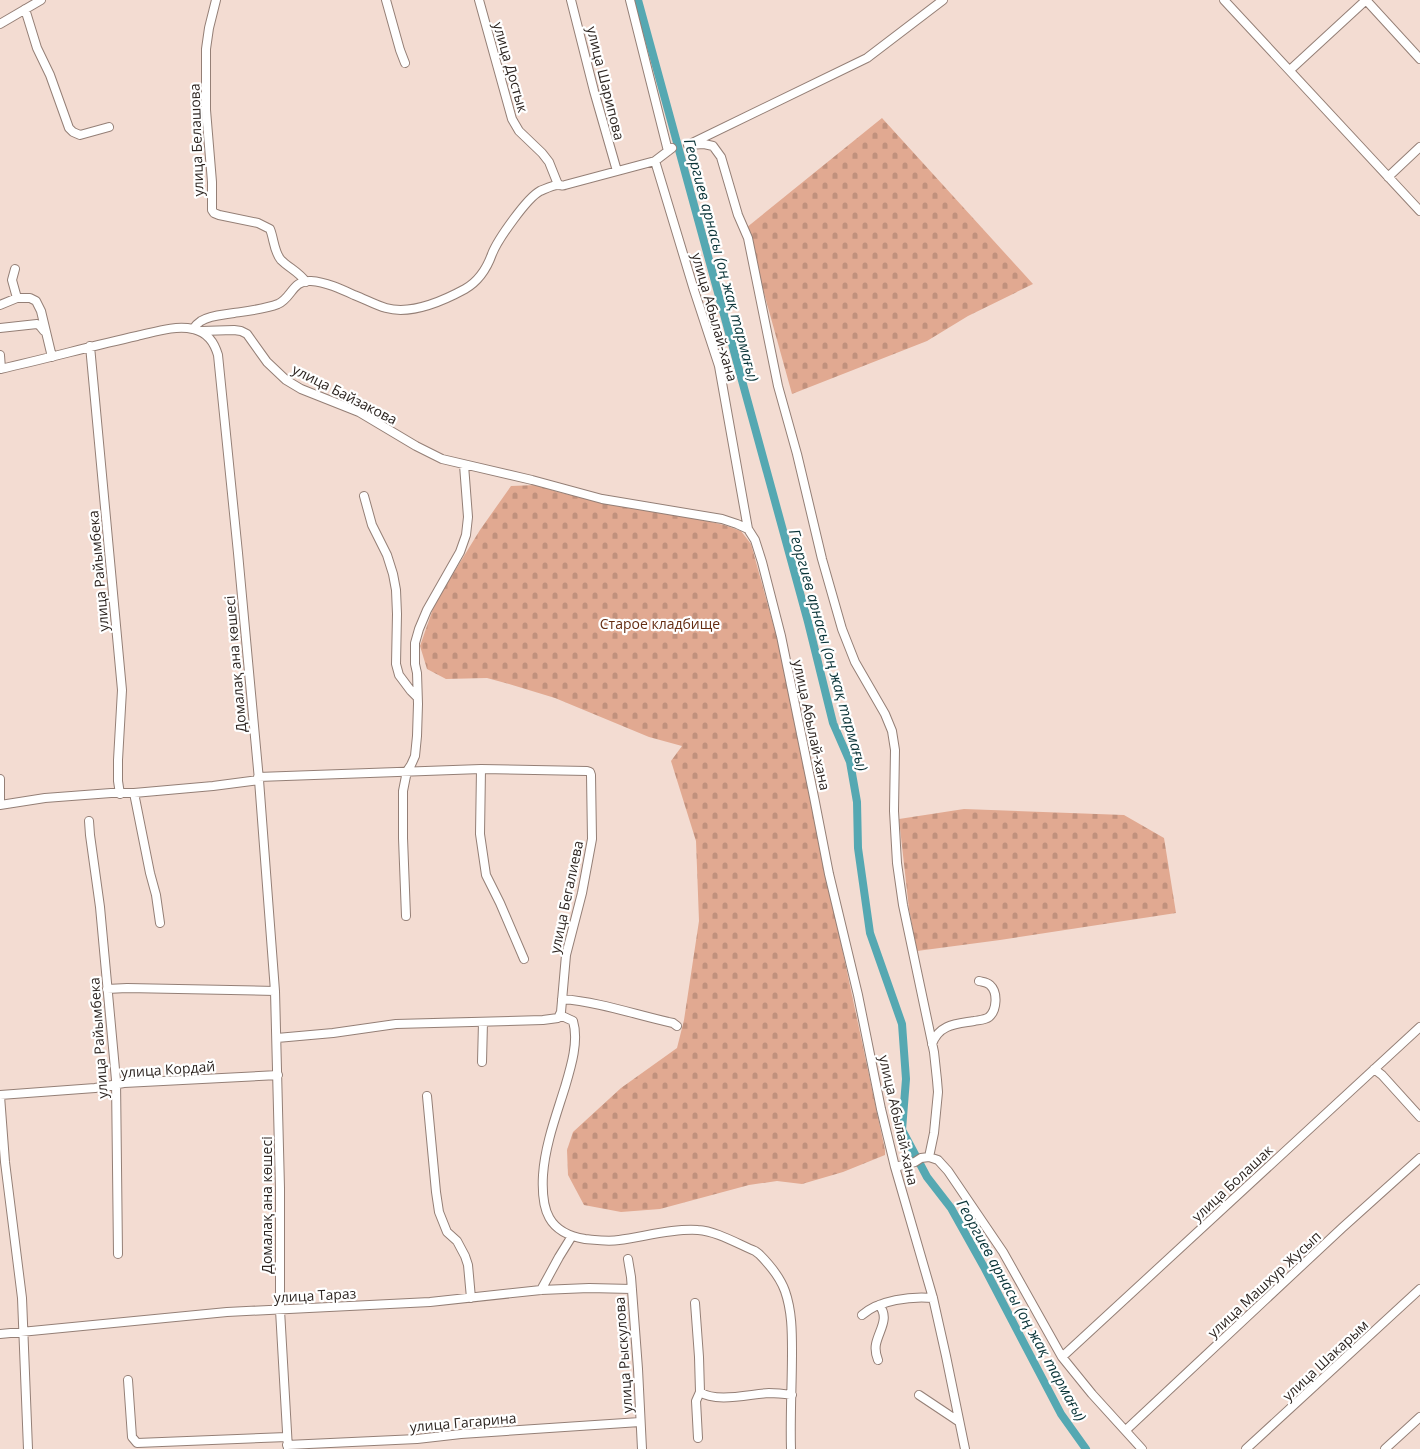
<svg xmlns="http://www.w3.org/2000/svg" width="1420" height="1449" font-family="'Open Sans',sans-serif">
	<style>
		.cemetery { fill: url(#cemetery-stones) }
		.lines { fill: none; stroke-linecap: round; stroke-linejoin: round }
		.canal { stroke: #55a8b2; stroke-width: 8 }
		.minor-casing { stroke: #947f76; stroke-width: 10 }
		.minor { stroke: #fff; stroke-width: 8 }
		.labels { text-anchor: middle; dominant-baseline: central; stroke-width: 4.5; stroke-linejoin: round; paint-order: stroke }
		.street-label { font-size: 14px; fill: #2d2521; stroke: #fff }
		.park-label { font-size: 14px; fill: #652d12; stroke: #fff }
		.water-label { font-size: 15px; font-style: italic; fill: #093337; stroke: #fff }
	</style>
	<defs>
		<pattern id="cemetery-stones" width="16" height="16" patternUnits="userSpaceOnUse" patternTransform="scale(1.25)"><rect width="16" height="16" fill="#e1a991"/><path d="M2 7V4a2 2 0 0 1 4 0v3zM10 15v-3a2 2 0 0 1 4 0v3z" fill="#c1917d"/></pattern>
	</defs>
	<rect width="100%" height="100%" fill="#f3dcd2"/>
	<path class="cemetery" d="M882 118 1033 284 968 316 927 341 792 394 746 228Z
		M536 485 558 492 595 501 694 518 724 525 741 531 751 544 780 649 799 746 885 1150V1155L843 1172 802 1184 777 1181 749 1185 660 1209 621 1212 584 1205 568 1175 567 1150 573 1132 621 1088 677 1048 684 1020 699 921 696 841 671 761 682 746 649 737 555 698 509 684 487 678 446 679 427 669 420 646 435 603 480 530 511 486Z
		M964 809 1124 815 1164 838 1176 913 1000 940 917 951 909 909 899 819Z"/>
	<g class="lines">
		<path class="canal" d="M638 0 808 622 833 723 850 762 857 802 858 848 870 933 902 1024 906 1079 902 1130 927 1177 951 1208 984 1267 1061 1414 1086 1449"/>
		<defs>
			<path id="minor" d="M216 0 209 28 206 49V110L212 182V210L214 213 219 215 258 223 270 229C274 239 274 252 281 260 289 268 299 272 306 282
				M386 0 400 50 405 63
				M479 0 512 119 519 131 542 153 549 162 557 182 559 185
				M571 0 594 91 617 171
				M630 0 668 151
				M1224 0 1420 211
				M1366 0 1420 59
				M25 9 37 48 50 75 69 128 73 132 80 135 109 127
				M0 24 41 0
				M1290 70 1366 0
				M692 143 867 58 943 0
				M688 145 704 144 713 146 721 157 738 215 748 238 778 386 797 454 822 559 842 629 855 662 885 714 892 731 895 750 894 811 897 863 903 905 934 1052 937 1080 938 1092 934 1133 929 1157
				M655 161 694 290 719 366 748 529 755 540 762 562 781 636 814 797 829 874 858 995 881 1109 895 1167 933 1298 946 1356 965 1449
				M1388 177 1420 147
				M15 269 12 280 17 298
				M0 305 17 298H30L36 301 41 311 52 357
				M0 328 37 324 40 326 44 331
				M193 329C195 326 198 323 201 321 211 315 223 315 234 313 248 311 265 309 278 304 292 298 292 280 311 281 326 282 341 289 354 295 365 299 375 305 386 308 411 315 443 301 465 289 479 281 487 268 492 254 498 239 527 198 540 191 545 189 553 185 558 185 561 185 563 186 565 185L655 161 672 148
				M201 331 234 330 241 331 247 334 267 362 286 380 301 389 359 412 416 446 442 459 532 480 602 499 722 519 737 524 748 529
				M90 346 122 690 118 760V781L120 794
				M0 355 1 369
				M0 369C46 359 91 346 137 336 155 332 175 325 193 329 208 333 214 342 218 355L238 553 259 780 275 991 280 1188V1310L288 1449
				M364 496 372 525 387 555 393 574 396 590 397 614 396 664 399 675 411 691 417 697
				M481 769 480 834 486 875 500 903 524 959
				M258 777 481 769 587 771 590 772 591 775 592 839 582 893 566 955 561 1012 558 1018 543 1020 396 1024 333 1033 277 1038
				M0 779V804
				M134 793 150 873 156 895 160 923
				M0 805 45 798 111 793H134L213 786 259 780
				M89 821 90 835 100 907 116 1080 118 1254
				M406 916 403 838V791L407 771 411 765 415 756 417 736 418 704 417 673 415 664V643L419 629 427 610 460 552 466 535 468 517 464 465
				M107 989 127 988 275 991
				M562 999C600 1002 636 1015 673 1023L677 1026
				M560 1015 573 1021C579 1041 571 1067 565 1087 556 1116 545 1145 543 1175 541 1210 548 1233 585 1239 596 1240 608 1242 619 1240 643 1237 674 1228 698 1230 716 1231 738 1244 755 1251L759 1254C769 1264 780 1277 785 1291 792 1311 792 1332 792 1352 792 1385 790 1417 791 1449
				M932 1044C939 1024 957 1024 974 1021 979 1020 985 1020 989 1017 997 1010 998 992 990 985 987 982 983 982 979 981
				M482 1062 483 1022
				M1374 1069 1382 1075 1420 1117
				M0 1095 95 1088 124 1083 278 1075
				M0 1096 5 1162 22 1298 28 1449
				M427 1096 436 1192 439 1212 447 1232 457 1241 465 1256 468 1265 471 1298
				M895 1167 915 1162 921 1158 929 1157 938 1160 948 1171 1003 1252 1062 1357 1092 1394 1142 1449
				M628 1259 631 1277 638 1369 642 1449
				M541 1290 559 1257 572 1236
				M695 1303 699 1357 700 1392C716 1403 750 1394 769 1393 777 1393 785 1394 792 1395
				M862 1315C879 1300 911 1296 933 1298
				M0 1334 227 1312 430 1302 541 1290 589 1288 632 1289
				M1062 1357 1420 1027
				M878 1360C876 1355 875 1349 876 1344 879 1330 890 1318 879 1305
				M128 1380 132 1437 137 1443 287 1437
				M919 1395 958 1421
				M1126 1430 1342 1228 1420 1158
				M698 1438 696 1401 700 1392
				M287 1445 417 1439 461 1434 640 1422
				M1246 1449 1420 1289
				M1385 1449 1420 1417"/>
		</defs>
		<use href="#minor" class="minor-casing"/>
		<use href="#minor" class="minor"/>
	</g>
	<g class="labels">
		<g class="street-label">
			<text transform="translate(511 67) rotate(74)">улица Достык</text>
			<text transform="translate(606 83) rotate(76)">улица Шарипова</text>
			<text transform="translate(196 140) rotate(-92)">улица Белашова</text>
			<text transform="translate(715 317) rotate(74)">улица Абылай-хана</text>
			<text transform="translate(345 394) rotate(27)">улица Байзакова</text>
			<text transform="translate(98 571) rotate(-95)">улица Райымбека</text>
			<text transform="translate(235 664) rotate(-95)">Домалақ ана көшесі</text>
			<text transform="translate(812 725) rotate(78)">улица Абылай-хана</text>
			<text transform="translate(566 897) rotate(-78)">улица Бегалиева</text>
			<text transform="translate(98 1038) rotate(-94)">улица Райымбека</text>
			<text transform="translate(168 1069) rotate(-4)">улица Кордай</text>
			<text transform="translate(899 1120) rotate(77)">улица Абылай-хана</text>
			<text transform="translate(1232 1183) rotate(-43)">улица Болашак</text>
			<text transform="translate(266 1205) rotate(-90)">Домалақ ана көшесі</text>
			<text transform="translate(1264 1284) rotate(-43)">улица Машхур Жусып</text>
			<text transform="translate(315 1295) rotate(-3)">улица Тараз</text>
			<text transform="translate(623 1355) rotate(-94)">улица Рыскулова</text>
			<text transform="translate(1325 1360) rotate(-43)">улица Шакарым</text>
			<text transform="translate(463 1422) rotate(-5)">улица Гагарина</text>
		</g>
		<g class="park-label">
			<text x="660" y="623">Старое кладбище</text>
		</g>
		<g class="water-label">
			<text transform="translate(722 260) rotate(75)">Георгиев арнасы (оң жақ тармағы)</text>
			<text transform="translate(829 650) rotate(74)">Георгиев арнасы (оң жақ тармағы)</text>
			<text transform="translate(1022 1310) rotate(61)">Георгиев арнасы (оң жақ тармағы)</text>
		</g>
	</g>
</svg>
